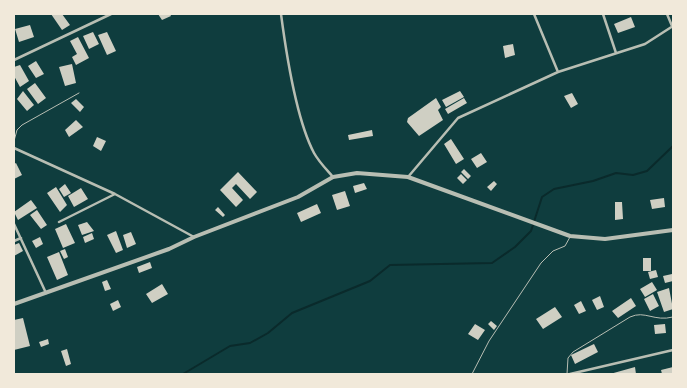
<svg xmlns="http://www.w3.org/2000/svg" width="687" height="388" font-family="Montserrat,sans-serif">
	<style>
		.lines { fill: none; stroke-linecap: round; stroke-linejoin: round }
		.stream { stroke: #0a2a2b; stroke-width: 2 }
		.building { fill: #cfcfc3 }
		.service { stroke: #b8beb3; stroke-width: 1 }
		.minor { stroke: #b8beb3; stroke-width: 2.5 }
		.tertiary { stroke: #b8beb3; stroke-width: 4 }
	</style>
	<rect width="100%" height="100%" fill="#0f3d3e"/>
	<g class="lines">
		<path class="stream" d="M183 374 230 346 250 343 268 333 292 313 370 281 390 265 492 263 515 247 531 231 542 197 554 189 593 181 616 173 633 175 647 171 673 146"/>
	</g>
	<path class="building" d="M51 14H62L70 25 62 30Z
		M158 14H170L171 16 162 20Z
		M631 17 635 27 618 33 614 24Z
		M30 25 34 37 19 42 15 29Z
		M93 32 99 44 89 49 83 36Z
		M107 32 116 51 107 55 98 35Z
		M78 37 89 58 76 65 72 57 77 54 70 41Z
		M513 44 515 55 505 58 503 46Z
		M36 61 44 74 36 78 28 66Z
		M72 64 76 83 65 86 59 67Z
		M20 65 29 81 20 87 14 76V67Z
		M35 83 46 98 38 104 27 89Z
		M23 91 34 105 27 111 17 99Z
		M460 91 464 97 446 107 442 100Z
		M572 93 578 104 571 108 564 96Z
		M436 98 441 107 438 110 443 120 419 136 407 122 408 118Z
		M464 98 467 103 448 114 445 109Z
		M76 99 84 107 80 112 71 103Z
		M76 120 83 127 69 137 65 130Z
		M372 130 373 136 349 140 348 135Z
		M97 137 106 141 101 151 93 146Z
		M451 139 464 159 456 164 444 144Z
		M481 153 487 162 477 168 471 159Z
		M16 163 22 175 14 179V164Z
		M464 169 471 176 468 179 461 172Z
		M238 172 257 192 250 199 236 184 232 188 243 200 236 207 220 190Z
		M461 174 467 180 463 184 457 178Z
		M494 181 497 184 491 191 487 187Z
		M364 183 367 189 355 193 353 186Z
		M65 184 71 193 64 197 59 189Z
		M56 187 67 205 60 212 47 193Z
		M81 188 88 199 74 207 68 196Z
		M345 191 350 206 337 210 332 195Z
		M664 198 665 207 652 209 650 200Z
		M31 200 37 208 18 220 14 212Z
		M615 202H622L623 219 615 220Z
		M317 204 321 213 301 222 297 213Z
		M218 207 225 215 223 217 215 210Z
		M37 210 47 225 41 229 30 215Z
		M87 222 94 231 82 235 78 225Z
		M66 224 75 243 63 248 55 229Z
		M116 231 123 250 116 253 107 235Z
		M131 232 136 244 127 248 123 235Z
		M92 233 94 239 85 243 83 237Z
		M40 237 43 244 36 248 32 241Z
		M19 243 23 251 14 256V245Z
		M65 249 68 257 64 259 60 251Z
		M59 252 68 275 57 280 47 257Z
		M643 258H651V271H643Z
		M150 262 152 268 139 273 137 267Z
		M656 270 658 277 650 279 648 272Z
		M672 274 673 281 665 283 663 276Z
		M107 280 111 289 105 291 102 282Z
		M652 282 657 290 645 297 640 289Z
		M162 284 168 294 152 303 146 294Z
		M669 288 673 309 664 312 657 292Z
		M653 294 659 306 650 311 644 299Z
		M600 296 604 307 597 310 592 300Z
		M631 298 636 306 618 318 612 311Z
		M118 300 121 307 113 311 110 304Z
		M581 301 586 311 579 314 574 305Z
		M555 307 562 317 543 329 536 319Z
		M23 318 30 346 14 350V320Z
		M491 321 497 326 494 330 488 324Z
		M475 324 485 330 478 340 468 334Z
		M665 324 666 333 655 334 654 325Z
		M48 339 49 344 41 347 39 342Z
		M594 344 598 352 575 364 571 355Z
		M67 349 71 364 66 366 61 351Z
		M635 367 636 374H610Z
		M673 367V374H662L661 370Z"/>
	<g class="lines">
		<path class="service" d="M14 141 17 130 22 125 79 93
			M472 374 489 341 541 263 553 251 565 246 570 237
			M567 374 568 358 573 352 630 317C645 310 654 322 673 317"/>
		<path class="minor" d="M281 14C286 52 296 119 314 153 319 162 327 170 333 177
			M534 14 558 72
			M603 14 616 53
			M667 14 672 26
			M14 60 111 14
			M14 148 115 194 194 237
			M408 177 458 118 558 72 645 44 673 26
			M59 222 115 194
			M14 224 46 293
			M14 241 21 238
			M570 374 673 350"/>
		<path class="tertiary" d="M14 304 169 249 194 237 298 197 333 177 357 173 408 177 570 236 605 239 673 230"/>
	</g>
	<rect width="687" height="388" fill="none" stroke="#f1e9da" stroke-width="30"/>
</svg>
